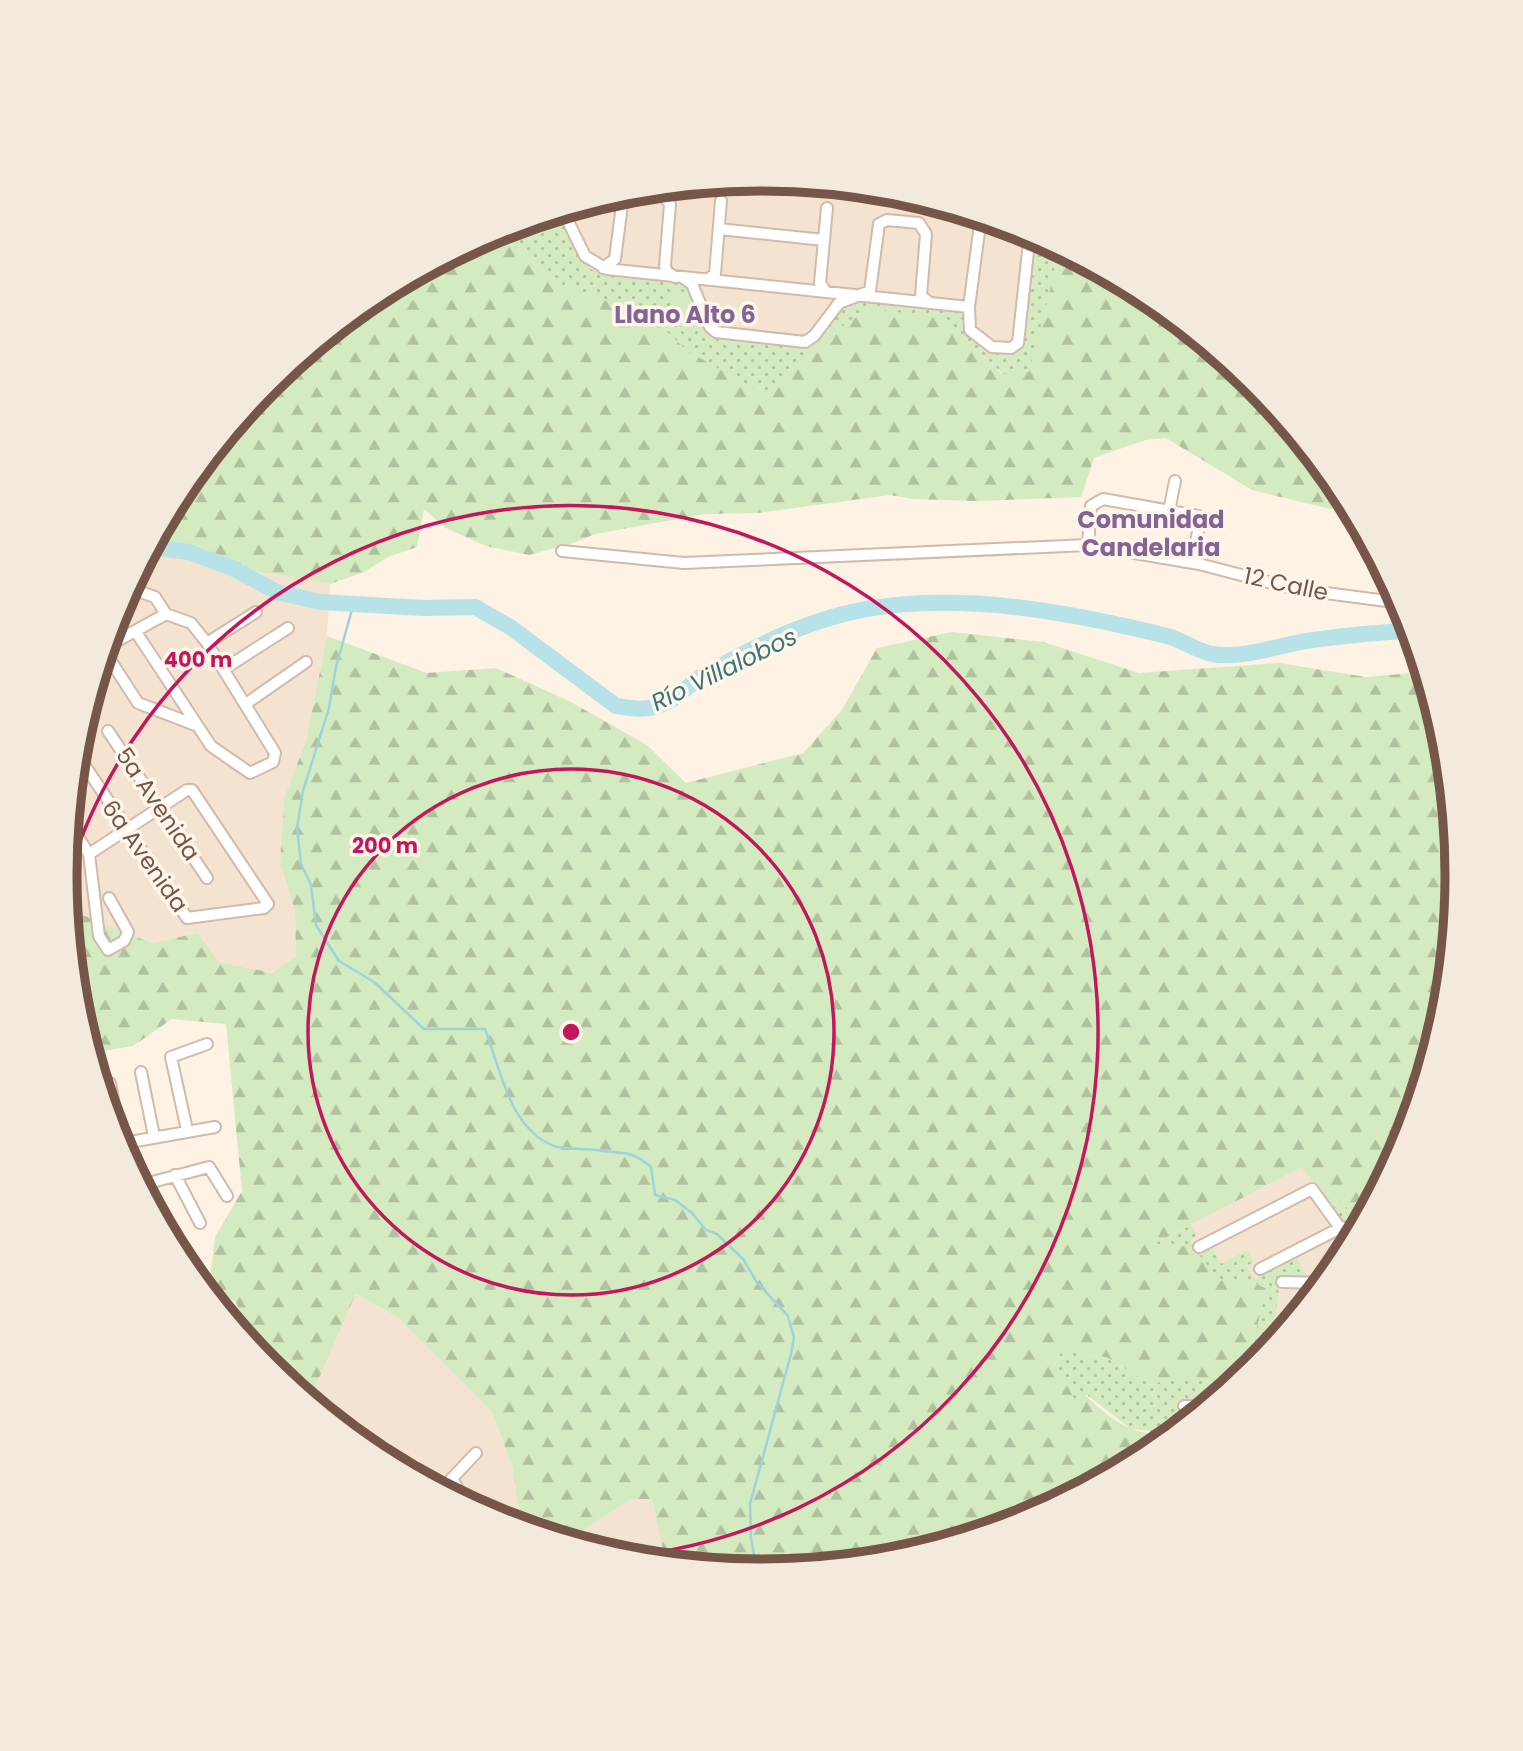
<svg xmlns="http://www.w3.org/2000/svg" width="1523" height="1751" font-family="Poppins,sans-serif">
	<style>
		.residential { fill: #f5e3d1 }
		.forest { fill: url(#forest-firs) }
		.park { fill: url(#park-dots) }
		.pitch { fill: #d4ebc1 }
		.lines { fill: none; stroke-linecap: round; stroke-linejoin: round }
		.stream { stroke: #9dd3d9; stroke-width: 2.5 }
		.river { stroke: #b7e2e7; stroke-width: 16 }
		.minor-casing { stroke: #d1baac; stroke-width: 14 }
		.minor { stroke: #fff; stroke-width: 10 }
		.ring { fill: none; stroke: #c2185b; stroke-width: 3.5 }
		.labels { text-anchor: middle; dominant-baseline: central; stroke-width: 7; stroke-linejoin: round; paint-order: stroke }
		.street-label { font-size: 23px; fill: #765648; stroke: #fff6ea }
		.neighbourhood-label { font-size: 24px; font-weight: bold; fill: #856399; stroke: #fff6ea }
		.water-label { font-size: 24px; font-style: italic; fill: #3b747c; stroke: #fff6ea }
		.rim { fill: none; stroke: #765648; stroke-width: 9 }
		.centre { fill: #c2185b; stroke: #fff6ea; stroke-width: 3.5 }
		.ring-label { font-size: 21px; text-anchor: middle; font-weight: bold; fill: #c2185b; stroke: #fff6ea; stroke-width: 7; stroke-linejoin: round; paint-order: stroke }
	</style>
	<defs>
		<pattern id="forest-firs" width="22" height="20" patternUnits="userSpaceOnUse" patternTransform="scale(1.75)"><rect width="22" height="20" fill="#d4ebc1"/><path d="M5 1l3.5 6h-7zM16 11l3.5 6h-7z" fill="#b1c19f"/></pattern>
		<pattern id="park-dots" width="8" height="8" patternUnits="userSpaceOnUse" patternTransform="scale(1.75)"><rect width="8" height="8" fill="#d4ebc1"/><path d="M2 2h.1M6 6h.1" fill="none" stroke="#b1c19f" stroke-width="1.8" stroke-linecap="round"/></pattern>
	</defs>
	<rect width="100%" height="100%" fill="#fdf2e3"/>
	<path class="residential" d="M762 179 898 192 1028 232 1055 246 1029 372 811 356 689 352 562 285 503 229 626 192Z
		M153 543 199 545 249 570 330 584 327 636 306 741 284 799 280 863 295 911 296 956 272 973 219 962 198 933 152 943 68 909 65 875 78 739 118 608Z
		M1302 1167 1311 1180 1360 1227 1341 1263 1254 1368 1165 1441 1154 1244Z
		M356 1294 397 1317 492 1412 512 1466 522 1527 494 1519 374 1455 309 1401Z
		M631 1499H653L666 1563 625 1559 552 1537 576 1535Z"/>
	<path class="forest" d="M503 229 505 240 562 285 624 307 664 329 689 352 811 356 838 329 867 309 944 317 1002 374 1054 274 1055 246 1149 296 1254 383 1341 489 1351 508 1330 509 1252 490 1166 438 1145 440 1094 458 1081 497 976 501 913 499 890 495 758 513 705 514 595 534 573 543 529 555 486 546 446 528 424 509 417 547 388 557 364 572 330 584 249 570 199 546 153 543 182 488 269 383 375 296Z
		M952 632 1044 642 1139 673 1279 663 1366 677 1424 672 1445 740 1458 876 1445 1012 1405 1143 1360 1227 1345 1205 1311 1180 1302 1167 1154 1244 1189 1246 1205 1261 1216 1281 1245 1278 1267 1289C1254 1331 1255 1379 1200 1380 1179 1381 1172 1377 1151 1385L1106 1357 1085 1356 1063 1349 1055 1364C1077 1385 1101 1416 1130 1428 1144 1434 1150 1432 1165 1441L1148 1455 1028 1519 897 1559 761 1572 666 1563 652 1499H631L576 1535 552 1537 522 1527 512 1466 492 1412 397 1317 356 1294 309 1401 270 1369 235 1301 208 1294 215 1237 242 1191 226 1024 172 1019 133 1046 91 1053 78 1011 68 909 152 943 198 933 219 962 272 973 296 956 295 911 280 863 284 798 306 741 327 636 427 673 496 668 569 701 647 745 686 783 803 753 842 710 877 648Z"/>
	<path class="park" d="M762 179 898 192 960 211H933L795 189 715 183Z
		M558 213 578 257 592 270 681 282 690 290 707 328 806 346 814 344 839 308 855 300 964 311 968 336 989 349 1013 351 1033 235 1055 246 1054 274 1029 372 1003 374 943 317 867 309 838 329 811 356 763 393 689 352 664 329 624 307 562 285 505 240 503 229Z
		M1311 1180 1345 1205 1360 1227 1354 1237Z
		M1191 1225 1197 1236 1190 1240 1198 1252 1211 1246 1221 1264 1247 1250 1254 1262 1246 1266 1255 1279 1297 1257 1307 1277 1342 1260 1327 1279H1280L1275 1320 1264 1356 1214 1401 1181 1402 1179 1429 1165 1441 1149 1431 1131 1429 1087 1395 1074 1398 1055 1364 1063 1349 1085 1356 1106 1357 1151 1385C1172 1377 1179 1381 1200 1380 1255 1379 1254 1331 1267 1289L1245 1278 1216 1281 1205 1261 1189 1246 1154 1244Z"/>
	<path class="pitch" d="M687 291 704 327 685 336 668 299Z"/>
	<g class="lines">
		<path class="stream" d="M353 606 336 667 329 708 303 791 297 828 301 864 311 885 316 925 339 961 374 982 424 1029H485C500 1067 509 1129 554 1146 566 1150 584 1148 597 1150 622 1155 629 1148 651 1167L655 1195 675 1200 692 1213 706 1230 717 1234 743 1259 756 1281 788 1316 794 1338 791 1354 750 1504 751 1538 757 1572"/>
		<path class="river" d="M151 547 189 552 232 568 277 592 320 602 423 608 475 607 510 627 616 706C630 708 643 711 658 706 677 700 688 684 706 674 757 645 814 617 873 608 969 593 1074 613 1167 636 1182 640 1197 651 1212 654 1242 659 1277 646 1306 641 1342 636 1376 632 1412 631"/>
		<defs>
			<path id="minor" d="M563 211 585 256 607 269 969 307
				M981 217 969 307 970 330 992 347 1011 348 1018 343 1030 233
				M719 229 824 240
				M603 268 615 259 623 197 630 193 663 196 670 204 665 266 667 272 675 277
				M682 277 692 284 710 327 716 332 805 342 814 336 839 303 870 291 879 224 887 220 919 223 926 234 921 296 930 303
				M707 280 715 274 721 201
				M826 292 820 283 827 208
				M1169 511 1175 481
				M1088 545 1091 506 1103 499 1198 516 1200 521 1192 563
				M562 551 684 563 1088 545 1199 564 1295 589 1402 603
				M129 588 155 597 166 614
				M207 643 256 612
				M106 647 166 614 191 623 207 643 275 753 273 762 250 773 211 746 136 632
				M105 652 138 703 198 726
				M224 669 288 628
				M90 702 93 707
				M247 703 306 662
				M108 731 207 878
				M77 754 187 918 264 908 268 904 192 790H187L89 854
				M70 825 89 854 99 936 108 950 124 941 128 932 109 898
				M141 1072 154 1136
				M110 1083 121 1144
				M187 1130 171 1057 207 1044
				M119 1144 215 1127
				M175 1175 200 1223
				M141 1185 209 1167 227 1196
				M1199 1247 1312 1189 1351 1243
				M1260 1269 1342 1227
				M1282 1282 1324 1283
				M1275 1332 1283 1333
				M1184 1406H1208
				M452 1478 466 1504
				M441 1490 476 1453
				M622 1558 636 1550"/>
		</defs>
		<use href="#minor" class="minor-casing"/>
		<use href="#minor" class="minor"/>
	</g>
	<g class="ring">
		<circle cx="571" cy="1032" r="263"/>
		<path d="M66 882A527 527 0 1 1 622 1557"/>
	</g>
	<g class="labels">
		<g class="street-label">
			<text transform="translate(1286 584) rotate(12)">12 Calle</text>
			<text transform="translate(158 804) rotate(56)">5a Avenida</text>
			<text transform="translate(145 856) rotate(55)">6a Avenida</text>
		</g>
		<g class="neighbourhood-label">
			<text x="685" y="314">Llano Alto 6</text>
			<text x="1151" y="519">Comunidad<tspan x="1151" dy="28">Candelaria</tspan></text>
		</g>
		<g class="water-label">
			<text transform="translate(724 669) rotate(-26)">Río Villalobos</text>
		</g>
	</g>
	<path d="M0 0H1523V1751H0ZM77 875a684 684 0 1 1 1368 0a684 684 0 1 1-1368 0Z" fill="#f4e9dd" fill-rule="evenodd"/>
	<path class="rim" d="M77 875a684 684 0 1 1 1368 0a684 684 0 1 1-1368 0Z"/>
	<circle cx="571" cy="1032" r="10" class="centre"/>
	<g class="ring-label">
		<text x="198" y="667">400 m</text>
		<text x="385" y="853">200 m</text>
	</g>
</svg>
